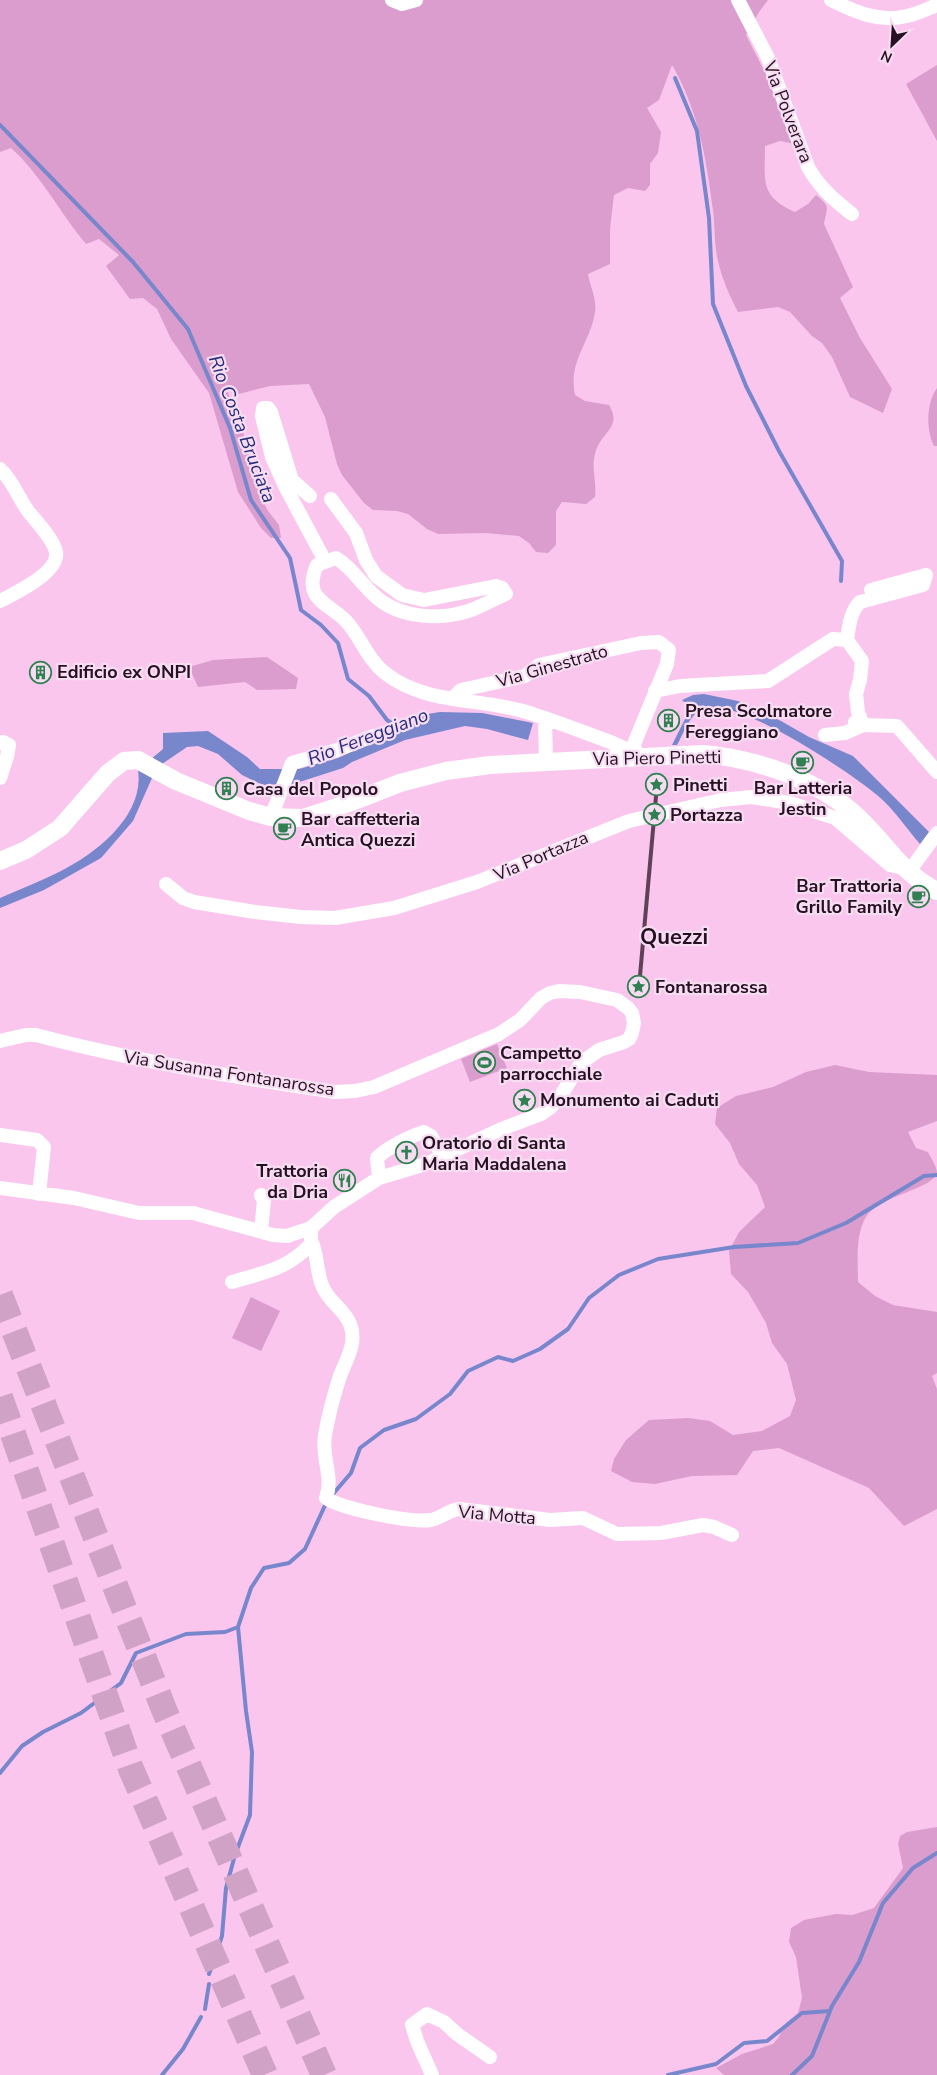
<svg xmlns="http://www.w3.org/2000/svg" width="937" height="2075" font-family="'Nunito Sans',sans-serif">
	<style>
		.green { fill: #db9dce }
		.water { fill: #7886cc }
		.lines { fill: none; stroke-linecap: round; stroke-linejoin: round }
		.stream { stroke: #7886cc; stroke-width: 4 }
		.motorway-tunnel { stroke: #d0a2c5; stroke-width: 26; stroke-dasharray: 26 13; stroke-linecap: butt }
		.minor { stroke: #fff; stroke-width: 14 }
		.tertiary { stroke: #fff; stroke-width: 18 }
		.rail { stroke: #60415a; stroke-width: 4 }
		.labels { text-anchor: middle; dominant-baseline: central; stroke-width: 4.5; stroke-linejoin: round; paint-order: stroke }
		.street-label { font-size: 18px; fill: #271023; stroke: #f7ddf1 }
		.poi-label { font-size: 18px; font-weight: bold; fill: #271023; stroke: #f7ddf1; text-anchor: start }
		.water-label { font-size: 19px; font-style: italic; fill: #272b7d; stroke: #f7ddf1 }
		.district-label { font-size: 22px; font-weight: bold; fill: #271023; stroke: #f7ddf1 }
	</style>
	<rect width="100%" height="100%" fill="#fac6ee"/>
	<path class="green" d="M0 0H768L759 12 746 35 770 82 795 144 780 141 765 146C765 180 759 196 795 212L808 204 816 195C831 207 827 206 824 224L853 287 840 298 860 338 892 389 883 413 850 397 832 357 822 343 812 336 790 312 778 307 738 312C728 293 719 272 716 250 714 235 715 219 712 204 706 155 697 108 672 65L659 100 647 108 661 132 658 153 650 164V185L645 191 628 188 614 195 610 229V264L588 274C590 286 597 299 595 312 590 344 568 360 575 395L585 401 609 405C623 428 600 432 595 454 591 468 597 483 595 497L586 504 562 502 556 511V545L548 553 536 552 529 543 519 536 486 533 438 534 427 529 408 514 397 511 373 510 364 503 342 475 337 464 325 417 309 384 270 386 235 395 227 389 236 418 243 432 262 499 268 511 279 525 281 538H271L261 528 238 492 209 393 171 339 157 309 143 298 130 299 106 266 119 255 99 239 86 244C60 213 41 175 11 148L0 152Z
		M937 65V141L906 84Z
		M937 388V446H934C926 430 926 403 937 388Z
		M267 657 298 678 296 689 257 690 245 682 198 687 189 667 213 660Z
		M497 1044 507 1068 470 1082 461 1059Z
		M835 1065 869 1072 937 1075V1121L908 1132 916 1148 928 1152C931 1158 937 1167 937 1173 933 1189 878 1196 866 1217 855 1235 858 1261 858 1282L875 1296 893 1305 937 1312V1373L932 1376 937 1389V1509L904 1526 869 1488 779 1448 753 1451 737 1475 692 1476 655 1484 632 1482 611 1471 614 1459 626 1440 649 1420 688 1418 710 1421 733 1435 762 1431 790 1416 796 1400 787 1364 772 1343 766 1323 748 1292 731 1274 729 1251 739 1232 765 1207 757 1185 739 1164 730 1143 715 1124 717 1108 736 1096 773 1087 806 1072Z
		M251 1297 280 1311 261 1351 232 1338Z
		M937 1827V2075H724L716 2068 742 2054 773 2044 778 2038 786 2023 798 2013 802 1998 796 1957 789 1942 791 1928 804 1920 836 1914 852 1915 874 1908 903 1868 898 1844 900 1836 907 1832Z"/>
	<path class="water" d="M704 694 738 701 750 706 781 721 809 737 853 756 929 832 920 844C906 828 894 809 877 795 851 773 736 696 704 708 690 713 684 733 677 745H672L690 709 688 705 682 700 693 695Z
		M440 712 482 713 533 723 528 740 487 729 465 726 405 740 352 762 343 768 293 784 263 785 242 775 218 754 198 746 187 747 162 764 152 778 133 821 101 858 44 890 0 908V898C20 889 41 881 61 871 97 853 145 815 138 770L163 749V733L208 731 247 757 260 769H299L338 758 419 720 421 715Z"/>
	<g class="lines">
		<path class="stream" d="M675 78 697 131 709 218 713 304 746 386 779 451 842 561 841 581
			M0 125 133 262 188 329 230 428 251 500 290 558 301 610 321 625 338 643 348 679 369 696 387 720 404 731
			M333 1494 351 1473 360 1448 384 1430 416 1419 450 1394 468 1371 498 1357 513 1361 540 1349 568 1329 589 1298 619 1275 658 1259 734 1247 798 1243 846 1223 924 1176 937 1175
			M0 1773 22 1746 43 1732 81 1713 121 1683 136 1653 186 1634 225 1632 238 1627 251 1588 264 1568 289 1563 305 1549 327 1501
			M209 1974 222 1936 226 1888 235 1855 250 1815 252 1752 246 1711 238 1627
			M205 2009 209 1984
			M162 2075 183 2049 201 2017
			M668 2075 716 2064 744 2043 767 2041 802 2013 830 2011
			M792 2075 812 2056 832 2006 859 1962 883 1903 913 1868 937 1853"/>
		<path class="motorway-tunnel" d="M0 1295 165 1712 324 2075
			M0 1397 131 1769 265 2075"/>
		<path class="minor" d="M392 0 402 4 416 0
			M738 0 768 58 808 167C819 187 834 200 852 214
			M831 0C855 12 880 23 907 16 917 14 927 9 937 5
			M0 469C13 481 18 497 28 511 36 521 54 540 56 552 60 572 14 594 0 601
			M310 496 292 480 271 412 268 408H263L262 416 272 457 286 488 325 561
			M331 499 356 533 366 560 376 576 402 595 424 600 496 586 502 588 506 594C495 599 485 604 474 609 443 621 400 619 375 596 361 584 352 567 336 558L317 565C302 599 327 602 346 621 361 637 367 659 385 673 424 704 477 698 523 711 553 720 583 732 613 743L624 748 637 758
			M655 691 680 686 768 681 833 639 847 640
			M452 699 461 690 525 676 539 665 641 643 659 642 669 650 667 664 634 744 637 758
			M545 719 546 762
			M855 722 863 725 897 726 937 772
			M863 725 858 712 856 694 860 680 862 661 847 640C849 627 850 612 860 602L923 585 926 575 871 590
			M825 735 845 733 863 725
			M0 743 3 742 9 745 7 757 0 778
			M271 817 292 763 337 750 373 736
			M908 873 937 833
			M166 884 183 898 194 902 255 912 301 917 335 918 394 908 477 882 629 821 721 800 751 797 790 803 835 818 890 865 903 868
			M0 1041 26 1035H36C134 1061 234 1077 335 1092L355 1091 374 1087 499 1034 520 1020 541 998 550 993 559 991 580 992 617 1000 628 1008 632 1013 634 1023 632 1033 629 1039 624 1042 599 1050 581 1063 560 1097 551 1107 541 1114 499 1130 426 1164 379 1178 334 1207 311 1228V1244C286 1270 265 1272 232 1282
			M0 1135 37 1140 44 1147 39 1194
			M379 1178 377 1158C385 1149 412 1135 424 1132L431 1136 442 1155
			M0 1188 74 1198 139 1213H193L273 1235 287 1236 311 1228
			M261 1231 264 1201 261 1195
			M311 1240C318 1255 316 1270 322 1285 328 1302 344 1308 350 1324 358 1344 345 1361 339 1379 334 1395 328 1418 325 1435 321 1459 334 1476 326 1498 342 1509 411 1523 431 1520 441 1518 449 1510 459 1509L550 1520 583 1518 617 1534 661 1533 703 1525 714 1527 732 1535
			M432 2075 417 2041 412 2025 427 2014 444 2022 457 2034 490 2057"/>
		<path class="tertiary" d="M0 861 26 850 60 828 108 773 124 761 138 760 176 781 249 811 271 817 303 818 349 803 400 783 446 771 490 765 703 754C760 759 825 782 865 824 892 851 901 872 937 891"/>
		<path class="rail" d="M639 987 657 785"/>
	</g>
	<defs>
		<symbol id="building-ring" viewBox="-11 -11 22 22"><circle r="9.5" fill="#f7ddf1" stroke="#308051" stroke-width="1.5"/><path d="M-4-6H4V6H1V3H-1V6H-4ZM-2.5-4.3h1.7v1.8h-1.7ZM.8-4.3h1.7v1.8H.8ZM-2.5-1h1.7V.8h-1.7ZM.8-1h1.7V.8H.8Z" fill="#308051"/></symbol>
		<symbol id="cafe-ring" viewBox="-11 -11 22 22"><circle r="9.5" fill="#f7ddf1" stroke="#308051" stroke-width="1.5"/><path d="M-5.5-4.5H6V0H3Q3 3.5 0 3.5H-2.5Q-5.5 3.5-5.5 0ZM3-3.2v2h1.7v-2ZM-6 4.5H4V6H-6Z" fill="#308051"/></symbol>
		<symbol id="sight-ring" viewBox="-11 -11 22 22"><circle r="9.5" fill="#f7ddf1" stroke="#308051" stroke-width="1.5"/><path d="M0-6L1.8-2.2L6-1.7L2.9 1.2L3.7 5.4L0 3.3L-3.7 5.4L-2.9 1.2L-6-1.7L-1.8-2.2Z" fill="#308051"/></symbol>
		<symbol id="stadium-ring" viewBox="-11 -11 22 22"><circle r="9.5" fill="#f7ddf1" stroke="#308051" stroke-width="1.5"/><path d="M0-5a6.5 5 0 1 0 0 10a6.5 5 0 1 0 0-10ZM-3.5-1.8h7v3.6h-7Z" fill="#308051"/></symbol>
		<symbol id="church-ring" viewBox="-11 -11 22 22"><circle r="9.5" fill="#f7ddf1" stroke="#308051" stroke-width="1.5"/><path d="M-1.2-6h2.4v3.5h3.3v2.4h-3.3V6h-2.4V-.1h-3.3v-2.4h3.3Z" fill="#308051"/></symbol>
		<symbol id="restaurant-ring" viewBox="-11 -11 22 22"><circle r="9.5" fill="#f7ddf1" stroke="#308051" stroke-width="1.5"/><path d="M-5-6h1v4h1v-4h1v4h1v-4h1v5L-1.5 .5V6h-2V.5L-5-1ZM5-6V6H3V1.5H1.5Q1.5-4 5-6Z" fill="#308051"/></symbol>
	</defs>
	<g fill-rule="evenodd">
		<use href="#building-ring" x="28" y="660" width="25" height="25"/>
		<use href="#building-ring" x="656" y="708" width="25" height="25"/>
		<use href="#cafe-ring" x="790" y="750" width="25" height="25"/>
		<use href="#sight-ring" x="644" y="772" width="25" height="25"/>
		<use href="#building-ring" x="214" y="776" width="25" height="25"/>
		<use href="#sight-ring" x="642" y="802" width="25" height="25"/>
		<use href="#cafe-ring" x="272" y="816" width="25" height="25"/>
		<use href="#cafe-ring" x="906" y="884" width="25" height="25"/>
		<use href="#sight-ring" x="626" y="974" width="25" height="25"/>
		<use href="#stadium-ring" x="472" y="1050" width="25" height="25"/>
		<use href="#sight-ring" x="512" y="1088" width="25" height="25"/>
		<use href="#church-ring" x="394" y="1140" width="25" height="25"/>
		<use href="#restaurant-ring" x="332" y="1168" width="25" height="25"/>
	</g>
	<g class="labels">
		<g class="street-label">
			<text transform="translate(788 112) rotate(69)">Via Polverara</text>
			<text transform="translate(552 666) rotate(-16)">Via Ginestrato</text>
			<text transform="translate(657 758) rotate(-1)">Via Piero Pinetti</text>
			<text transform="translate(541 856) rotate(-23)">Via Portazza</text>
			<text transform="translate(229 1073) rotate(9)">Via Susanna Fontanarossa</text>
			<text transform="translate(497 1515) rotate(5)">Via Motta</text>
		</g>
		<g class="poi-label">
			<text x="57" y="672">Edificio ex ONPI</text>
			<text x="685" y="711">Presa Scolmatore<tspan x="685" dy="21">Fereggiano</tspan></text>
			<text x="673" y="785">Pinetti</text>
			<text x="803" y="788" text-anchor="middle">Bar Latteria<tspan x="803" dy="21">Jestin</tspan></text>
			<text x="243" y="789">Casa del Popolo</text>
			<text x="670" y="815">Portazza</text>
			<text x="301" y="819">Bar caffetteria<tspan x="301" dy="21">Antica Quezzi</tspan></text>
			<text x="902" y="886" text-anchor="end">Bar Trattoria<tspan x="902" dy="21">Grillo Family</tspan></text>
			<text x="655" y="987">Fontanarossa</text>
			<text x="500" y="1053">Campetto<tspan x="500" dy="21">parrocchiale</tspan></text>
			<text x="540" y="1100">Monumento ai Caduti</text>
			<text x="422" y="1143">Oratorio di Santa<tspan x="422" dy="21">Maria Maddalena</tspan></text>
			<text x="328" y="1171" text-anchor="end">Trattoria<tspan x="328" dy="21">da Dria</tspan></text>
		</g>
		<g class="water-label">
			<text transform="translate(242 429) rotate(69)">Rio Costa Bruciata</text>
			<text transform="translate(368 737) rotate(-21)">Rio Fereggiano</text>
		</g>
		<g class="district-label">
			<text x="674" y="937">Quezzi</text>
		</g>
	</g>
	<g transform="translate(892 45) rotate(205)" stroke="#f7ddf1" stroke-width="4" paint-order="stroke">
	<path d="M0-4L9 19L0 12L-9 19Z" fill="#271023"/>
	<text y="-8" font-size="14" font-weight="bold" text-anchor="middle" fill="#271023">N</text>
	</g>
</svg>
